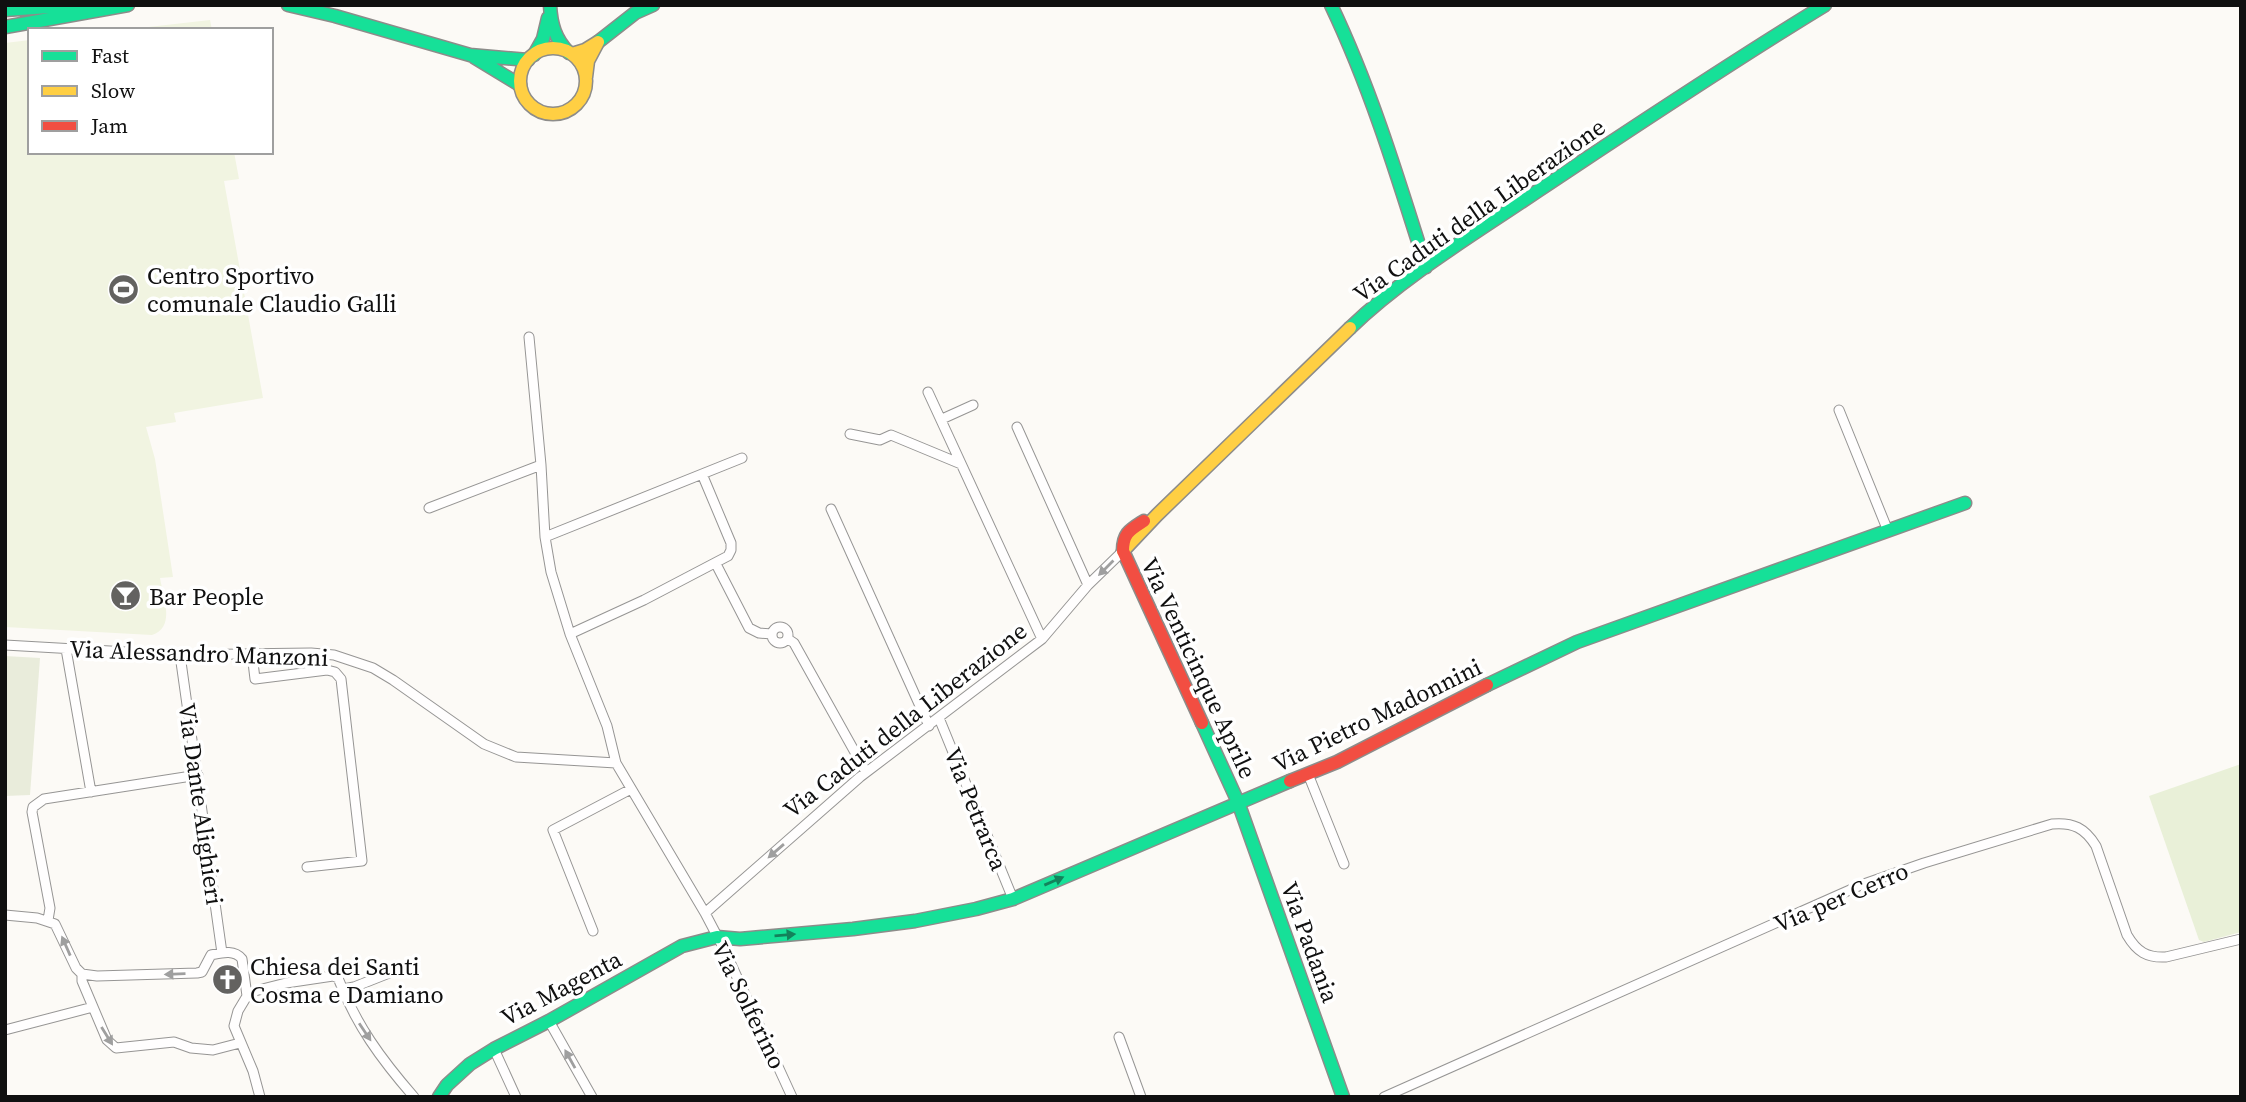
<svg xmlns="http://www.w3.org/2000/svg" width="2246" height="1102" font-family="'Source Serif 4',serif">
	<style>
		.green { fill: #e9f0d8 }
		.cemetery { fill: #e9ecdb }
		.pitch { fill: #f1f4e1 }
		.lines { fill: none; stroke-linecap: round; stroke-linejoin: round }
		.street-casing { stroke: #969594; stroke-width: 11 }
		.fast-casing { stroke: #8d8c8a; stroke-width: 15 }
		.slow-casing { stroke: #8d8c8a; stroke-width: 15 }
		.jam-casing { stroke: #8d8c8a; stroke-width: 15 }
		.street { stroke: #fffefe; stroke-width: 9 }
		.fast { stroke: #16e098; stroke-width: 12 }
		.slow { stroke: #ffcf43; stroke-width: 12 }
		.jam { stroke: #f24e42; stroke-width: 12 }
		.oneway { fill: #9f9f9f }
		.oneway2 { fill: #13825b }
		.labels { text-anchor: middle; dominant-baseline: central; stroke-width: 7; stroke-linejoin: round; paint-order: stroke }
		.street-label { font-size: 24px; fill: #101010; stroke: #fff }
		.poi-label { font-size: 24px; fill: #101010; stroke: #fff; text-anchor: start }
	</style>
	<rect width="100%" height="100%" fill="#fcfaf6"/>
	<path class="green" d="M2241 764V932L2204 942 2199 940 2149 796Z"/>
	<path class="cemetery" d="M5 656 40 658 30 795 5 796Z"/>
	<path class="pitch" d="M210 20 212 30H122Z
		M30 40V152H234L239 179 224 181 263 398 174 413 176 422 146 427 155 459 173 577 160 578C163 597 176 627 152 635L5 627V43Z"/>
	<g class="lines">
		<defs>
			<path id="street" d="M529 337 541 465 545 537 551 572 570 634 607 726 616 763 705 913 725 951 792 1097
				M928 392 1042 639
				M1839 410 1888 531
				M942 419 973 405
				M1017 427 1088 585
				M850 434 880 440 891 435 961 464
				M429 508 541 465
				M831 509 929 726
				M545 537 742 458
				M716 564 749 628 759 633 772 634
				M772 635a8 8 0 1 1 16 0a8 8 0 1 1-16 0Z
				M570 634 644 600 728 556 731 550V543L702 474
				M788 639 794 643 866 772
				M5 645 180 655 311 653 334 655 373 668 393 680 484 744 516 757 616 763
				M66 649 91 792
				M252 654 255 679 327 670 335 672 341 679 362 861 307 867
				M180 655 222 953
				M939 718 1013 899
				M1308 774 1344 864
				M705 913 860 777 1042 639 1088 585 1123 551
				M5 915 37 918 55 924 76 968 82 974
				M48 920 50 908 32 812 33 807 44 799 198 775
				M593 931 553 830 631 789
				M82 974 97 976 197 973 202 972 211 955C221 953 234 949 242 959L247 996
				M82 974V981L107 1040 116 1048 174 1042 191 1048 213 1050 240 1043
				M343 989 354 987 402 968
				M549 1021 592 1097
				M5 1030 93 1007
				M1119 1037 1141 1097
				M494 1049 516 1097
				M260 1097 253 1071 234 1026 238 1011 247 996 255 991 286 983 333 976 338 978C356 1025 381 1059 414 1097
				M1384 1097 1861 885 1924 863 2052 824C2073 822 2085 828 2096 846L2127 935C2137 952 2147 958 2166 957L2241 939"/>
			<path id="fast" d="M288 5 335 16 470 55 528 60
				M550 5C551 24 555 39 569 53
				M1331 5C1371 89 1398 178 1426 267
				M5 10 77 5
				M5 27 128 5
				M598 42 635 13 653 5
				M534 55 543 39 548 18
				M474 57 520 85
				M1350 328C1405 275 1476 233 1539 190 1634 127 1728 64 1825 5
				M1487 685 1577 642 1965 503
				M1202 723 1238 802 1343 1097
				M439 1097 447 1085 470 1064 494 1049 549 1021 682 946 717 937 740 939 853 929 915 921 976 909 1013 899 1290 781"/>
			<path id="slow" d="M520 81a33 33 0 1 1 66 0a33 33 0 1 1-66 0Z
				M572 54 585 50 598 42 588 61 586 77
				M1123 551 1157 515 1350 328"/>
			<path id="jam" d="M1144 521C1130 530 1123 533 1123 551L1202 723
				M1290 781 1337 762 1487 685"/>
		</defs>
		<use href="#street" class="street-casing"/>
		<use href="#fast" class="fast-casing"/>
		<use href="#slow" class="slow-casing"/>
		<use href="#jam" class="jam-casing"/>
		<use href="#street" class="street"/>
		<use href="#fast" class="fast"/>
		<use href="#slow" class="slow"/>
		<use href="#jam" class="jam"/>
	</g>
	<defs><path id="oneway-solid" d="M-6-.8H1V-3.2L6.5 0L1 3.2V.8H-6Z" transform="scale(1.75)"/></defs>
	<g class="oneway">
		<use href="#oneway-solid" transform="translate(1106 568) rotate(135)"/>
		<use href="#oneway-solid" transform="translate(776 851) rotate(139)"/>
		<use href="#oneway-solid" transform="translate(66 946) rotate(-114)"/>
		<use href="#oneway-solid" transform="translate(175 974) rotate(178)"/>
		<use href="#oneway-solid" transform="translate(365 1032) rotate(56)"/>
		<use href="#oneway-solid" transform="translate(107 1036) rotate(58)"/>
		<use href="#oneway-solid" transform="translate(570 1059) rotate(-119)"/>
	</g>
	<g class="oneway2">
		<use href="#oneway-solid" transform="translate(1054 881) rotate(-23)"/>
		<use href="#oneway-solid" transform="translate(785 935) rotate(-5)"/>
	</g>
	<defs>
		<symbol id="stadium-disc" viewBox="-11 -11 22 22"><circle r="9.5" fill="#636260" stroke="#fff"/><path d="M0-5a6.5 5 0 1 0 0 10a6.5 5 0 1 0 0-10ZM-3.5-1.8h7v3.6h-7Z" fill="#fff"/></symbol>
		<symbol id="bar-disc" viewBox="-11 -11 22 22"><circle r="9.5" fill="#636260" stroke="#fff"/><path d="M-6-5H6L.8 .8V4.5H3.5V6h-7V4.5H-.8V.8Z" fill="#fff"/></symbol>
		<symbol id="church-disc" viewBox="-11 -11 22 22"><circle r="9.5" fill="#636260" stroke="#fff"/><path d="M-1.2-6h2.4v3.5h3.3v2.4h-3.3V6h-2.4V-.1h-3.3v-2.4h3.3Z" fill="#fff"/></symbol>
	</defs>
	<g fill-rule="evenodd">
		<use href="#stadium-disc" x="106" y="272" width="35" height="35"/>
		<use href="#bar-disc" x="108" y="578" width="35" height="35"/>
		<use href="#church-disc" x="210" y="962" width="35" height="35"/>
	</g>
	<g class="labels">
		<g class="street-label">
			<text transform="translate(1479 210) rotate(-35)">Via Caduti della Liberazione</text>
			<text transform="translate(199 653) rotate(2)">Via Alessandro Manzoni</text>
			<text transform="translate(1199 668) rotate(65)">Via Venticinque Aprile</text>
			<text transform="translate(1377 715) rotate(-26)">Via Pietro Madonnini</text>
			<text transform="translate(905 720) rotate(-38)">Via Caduti della Liberazione</text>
			<text transform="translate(201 804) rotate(82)">Via Dante Alighieri</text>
			<text transform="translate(976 809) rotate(68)">Via Petrarca</text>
			<text transform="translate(1841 897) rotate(-23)">Via per Cerro</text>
			<text transform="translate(1310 942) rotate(70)">Via Padania</text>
			<text transform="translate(561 988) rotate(-28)">Via Magenta</text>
			<text transform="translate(749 1005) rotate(64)">Via Solferino</text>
		</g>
		<g class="poi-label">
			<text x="147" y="275">Centro Sportivo<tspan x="147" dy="28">comunale Claudio Galli</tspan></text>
			<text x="149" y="596">Bar People</text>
			<text x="250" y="966">Chiesa dei Santi<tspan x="250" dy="28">Cosma e Damiano</tspan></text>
		</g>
	</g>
	<rect width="2246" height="1102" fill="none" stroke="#101010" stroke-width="14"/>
	<rect x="28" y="28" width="245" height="126" fill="#ffffff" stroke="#9f9f9f" stroke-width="2"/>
	<rect x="42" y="51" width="35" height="10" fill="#16e098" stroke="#9f9f9f" stroke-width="2"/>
	<text x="91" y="63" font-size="21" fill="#101010">Fast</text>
	<rect x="42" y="86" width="35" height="10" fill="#ffcf43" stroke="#9f9f9f" stroke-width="2"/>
	<text x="91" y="98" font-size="21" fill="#101010">Slow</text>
	<rect x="42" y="121" width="35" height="10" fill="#f24e42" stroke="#9f9f9f" stroke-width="2"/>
	<text x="91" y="133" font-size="21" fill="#101010">Jam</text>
</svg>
